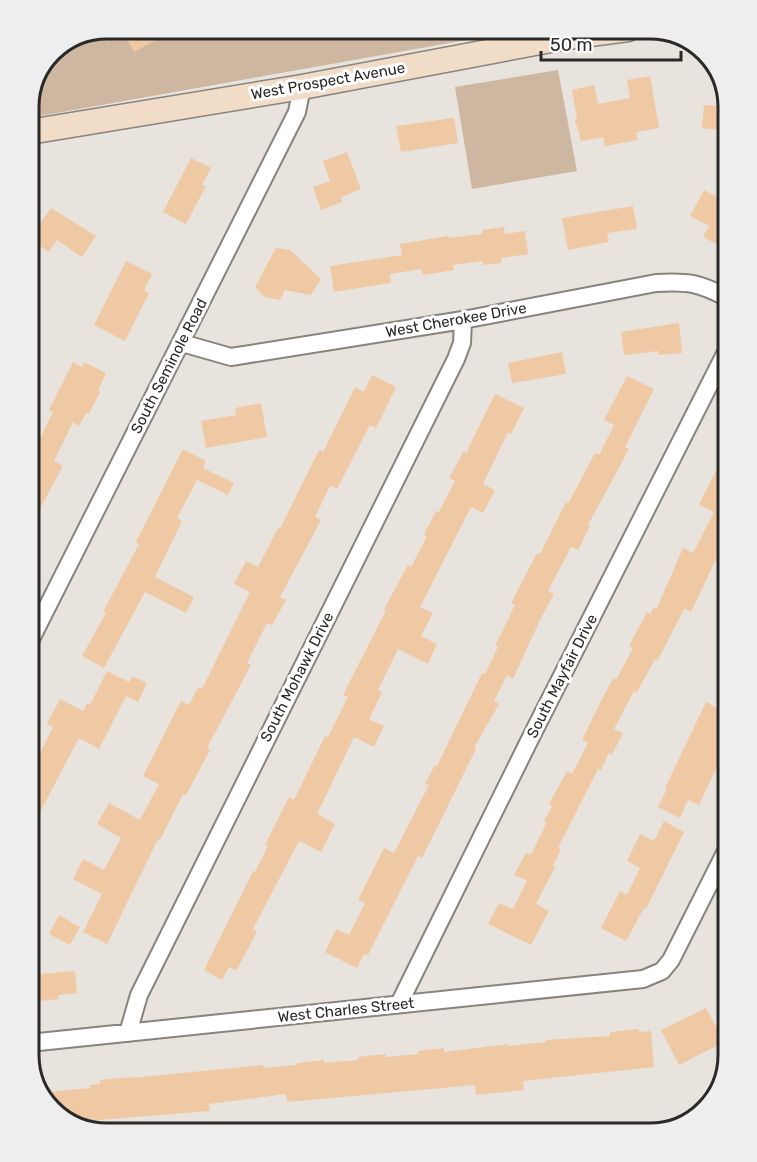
<svg xmlns="http://www.w3.org/2000/svg" width="757" height="1162" font-family="Rubik,sans-serif">
	<style>
		.green { fill: #ceb7a0 }
		.building { fill: #efc9a3 }
		.lines { fill: none; stroke-linecap: round; stroke-linejoin: round }
		.minor-casing { stroke: #89837e; stroke-width: 20 }
		.secondary-casing { stroke: #89837e; stroke-width: 27 }
		.minor { stroke: #fff; stroke-width: 16 }
		.secondary { stroke: #f1ddc7; stroke-width: 24 }
		.labels { text-anchor: middle; dominant-baseline: central; stroke-width: 6; stroke-linejoin: round; paint-order: stroke }
		.street-label { font-size: 15px; fill: #2b2927; stroke: #fff }
		.rim { fill: none; stroke: #2b2927; stroke-width: 3 }
	</style>
	<rect width="100%" height="100%" fill="#e9e3de"/>
	<path class="green" d="M107 29H528L29 118V101L55 48Z
		M558 70 577 171 472 189 455 87Z"/>
	<path class="building" d="M121 28 146 29H177L134 52Z
		M650 76 659 128 636 132 638 140 605 146 603 137 581 141 575 120 577 118 572 90 594 85 598 104 630 98 627 80Z
		M704 105 729 107 728 131 702 128Z
		M454 118 458 143 401 152 396 126Z
		M347 152 361 189 341 197 342 202 321 210 313 187 330 181 323 161Z
		M191 158 211 168 202 185 206 186 186 224 163 212Z
		M704 190 728 203V250L703 237 709 226 690 216Z
		M633 206 637 229 607 233 609 242 568 250 562 218Z
		M51 208 96 236 82 257 57 240 49 252 29 239Z
		M504 227 505 234 525 231 528 254 501 258 502 263 483 265 482 261 453 265 454 270 423 275 421 269 390 274 391 283 334 292 330 266 402 255 400 244 448 236V238L482 234V230Z
		M276 248 290 250 321 279 311 295 285 290 280 300 265 297 255 287Z
		M126 261 152 274 144 290 149 293 125 341 94 325Z
		M679 323 682 353 658 355V351L624 355 621 332Z
		M562 352 566 374 512 383 508 363Z
		M73 362 82 367 84 362 106 373 98 390 100 392 89 414 86 413 79 426 73 422 54 461 63 466 29 529V448L34 451 53 412 49 410Z
		M372 375 396 387 376 428 370 425 337 489 330 486 315 517 321 520 280 597 286 600 272 625 267 623 247 663 251 665 207 748 210 750 186 795 183 794 160 840 158 839 107 944 83 932 102 894 73 879 83 859 104 870 121 838 97 824 109 803 140 820 159 784 143 776 181 701 189 705 198 687 202 689 250 592 234 584 246 561 258 567 278 528 280 529 319 450 323 452 355 387 364 392Z
		M627 376 654 389 625 447 629 449 588 525 590 526 578 550 571 547 548 591 554 594 541 618 513 679 507 675 494 701 499 704 474 748 476 749 422 858 418 856 368 955 364 954 357 968 325 952 336 929 349 935 365 903 358 900 384 848 394 853 429 785 425 784 435 765 437 766 482 673 485 674 498 647 495 646 515 605 511 603 537 553 540 554 566 502 568 504 595 453 599 455 614 425 604 420Z
		M495 394 524 408 511 434 508 432 483 484 495 490 483 513 471 507 420 607 433 613 421 636 437 644 428 664 398 649 378 690 382 692 369 719 384 726 374 747 354 737 317 814 335 824 321 852 299 841 253 929 257 932 236 971 229 967 222 980 204 970 253 871 255 872 268 846 265 845 289 797 294 800 325 736 328 737 348 697 343 695 386 610 384 609 408 565 411 567 427 536 424 535 436 511 439 512 455 481 449 478 464 451 466 453Z
		M261 403 267 437 206 448 201 421 236 415 235 408Z
		M728 446V558L719 553 691 612 684 609 658 660 655 659 637 692 634 691 614 729 623 733 612 755 609 753 601 770 598 769 558 848 561 849 553 866 555 867 536 904 549 911 531 945 488 924 499 903 513 909 527 881 514 875 526 853 531 855 547 822 544 821 552 806 549 804 567 771 572 774 588 743 582 740 598 707 613 678 616 680 633 648 629 646 647 612 650 614 654 607 657 608 683 548 693 553 714 512 699 505Z
		M183 449 206 461 203 468 234 483 228 495 197 480 177 518 182 521 155 577 194 597 186 613 145 592 104 668 82 656 106 613 103 612 139 544 136 542Z
		M107 671 129 682 132 676 147 683 138 702 126 696 99 749 79 738 29 833V760L35 763 53 727 47 724 60 699 83 711 87 704 90 705Z
		M728 687V743L699 805 688 800 680 818 658 807 667 789 665 788 706 702 718 708Z
		M664 821 684 832 646 909 644 908 626 941 601 928 620 891 627 895 640 868 627 861 640 834 654 841Z
		M59 915 80 927 70 945 49 934Z
		M75 971 77 993 58 995 59 999 29 1002V975Z
		M706 1008 724 1042 679 1065 661 1030Z
		M639 1029V1032L651 1031 654 1067 523 1081 524 1090 476 1095 475 1085 287 1102 286 1094 209 1104 210 1111 86 1121 87 1128 64 1120 39 1093 90 1088V1085L100 1084V1080L131 1077V1078L263 1065V1068L297 1065V1063L324 1060V1063L358 1060V1057L385 1054 386 1057 419 1054 418 1051 444 1048V1052L508 1044V1046L546 1042V1040L610 1036V1032Z"/>
	<g class="lines">
		<defs>
			<path id="minor" d="M182 343 231 357 463 320 656 283C689 281 699 283 728 298
				M29 643 297 112 302 87
				M399 1004 535 729 728 348
				M128 1033 139 995 456 359 462 343 463 320
				M29 1043 643 979 662 971 671 960 728 847"/>
			<path id="secondary" d="M29 132 302 87 567 37 628 29"/>
		</defs>
		<use href="#minor" class="minor-casing"/>
		<use href="#secondary" class="secondary-casing"/>
		<use href="#minor" class="minor"/>
		<use href="#secondary" class="secondary"/>
	</g>
	<g class="labels">
		<g class="street-label">
			<text transform="translate(328 81) rotate(-10)">West Prospect Avenue</text>
			<text transform="translate(456 320) rotate(-10)">West Cherokee Drive</text>
			<text transform="translate(169 366) rotate(-63)">South Seminole Road</text>
			<text transform="translate(562 676) rotate(-63)">South Mayfair Drive</text>
			<text transform="translate(297 677) rotate(-63)">South Mohawk Drive</text>
			<text transform="translate(346 1010) rotate(-6)">West Charles Street</text>
		</g>
	</g>
	<path d="M0 0H757V1162H0ZM107 39H650A68 68 0 0 1 718 107V1055A68 68 0 0 1 650 1123H107A68 68 0 0 1 39 1055V107A68 68 0 0 1 107 39Z" fill="#eee" fill-rule="evenodd"/>
	<path class="rim" d="M107 39H650A68 68 0 0 1 718 107V1055A68 68 0 0 1 650 1123H107A68 68 0 0 1 39 1055V107A68 68 0 0 1 107 39Z"/>
	<path d="M541 51v9h140v-9" fill="none" stroke="#2b2927" stroke-width="3"/>
	<text x="550" y="51" font-size="18" fill="#2b2927" stroke="#ffffff" stroke-width="4.5" paint-order="stroke">50 m</text>
</svg>
